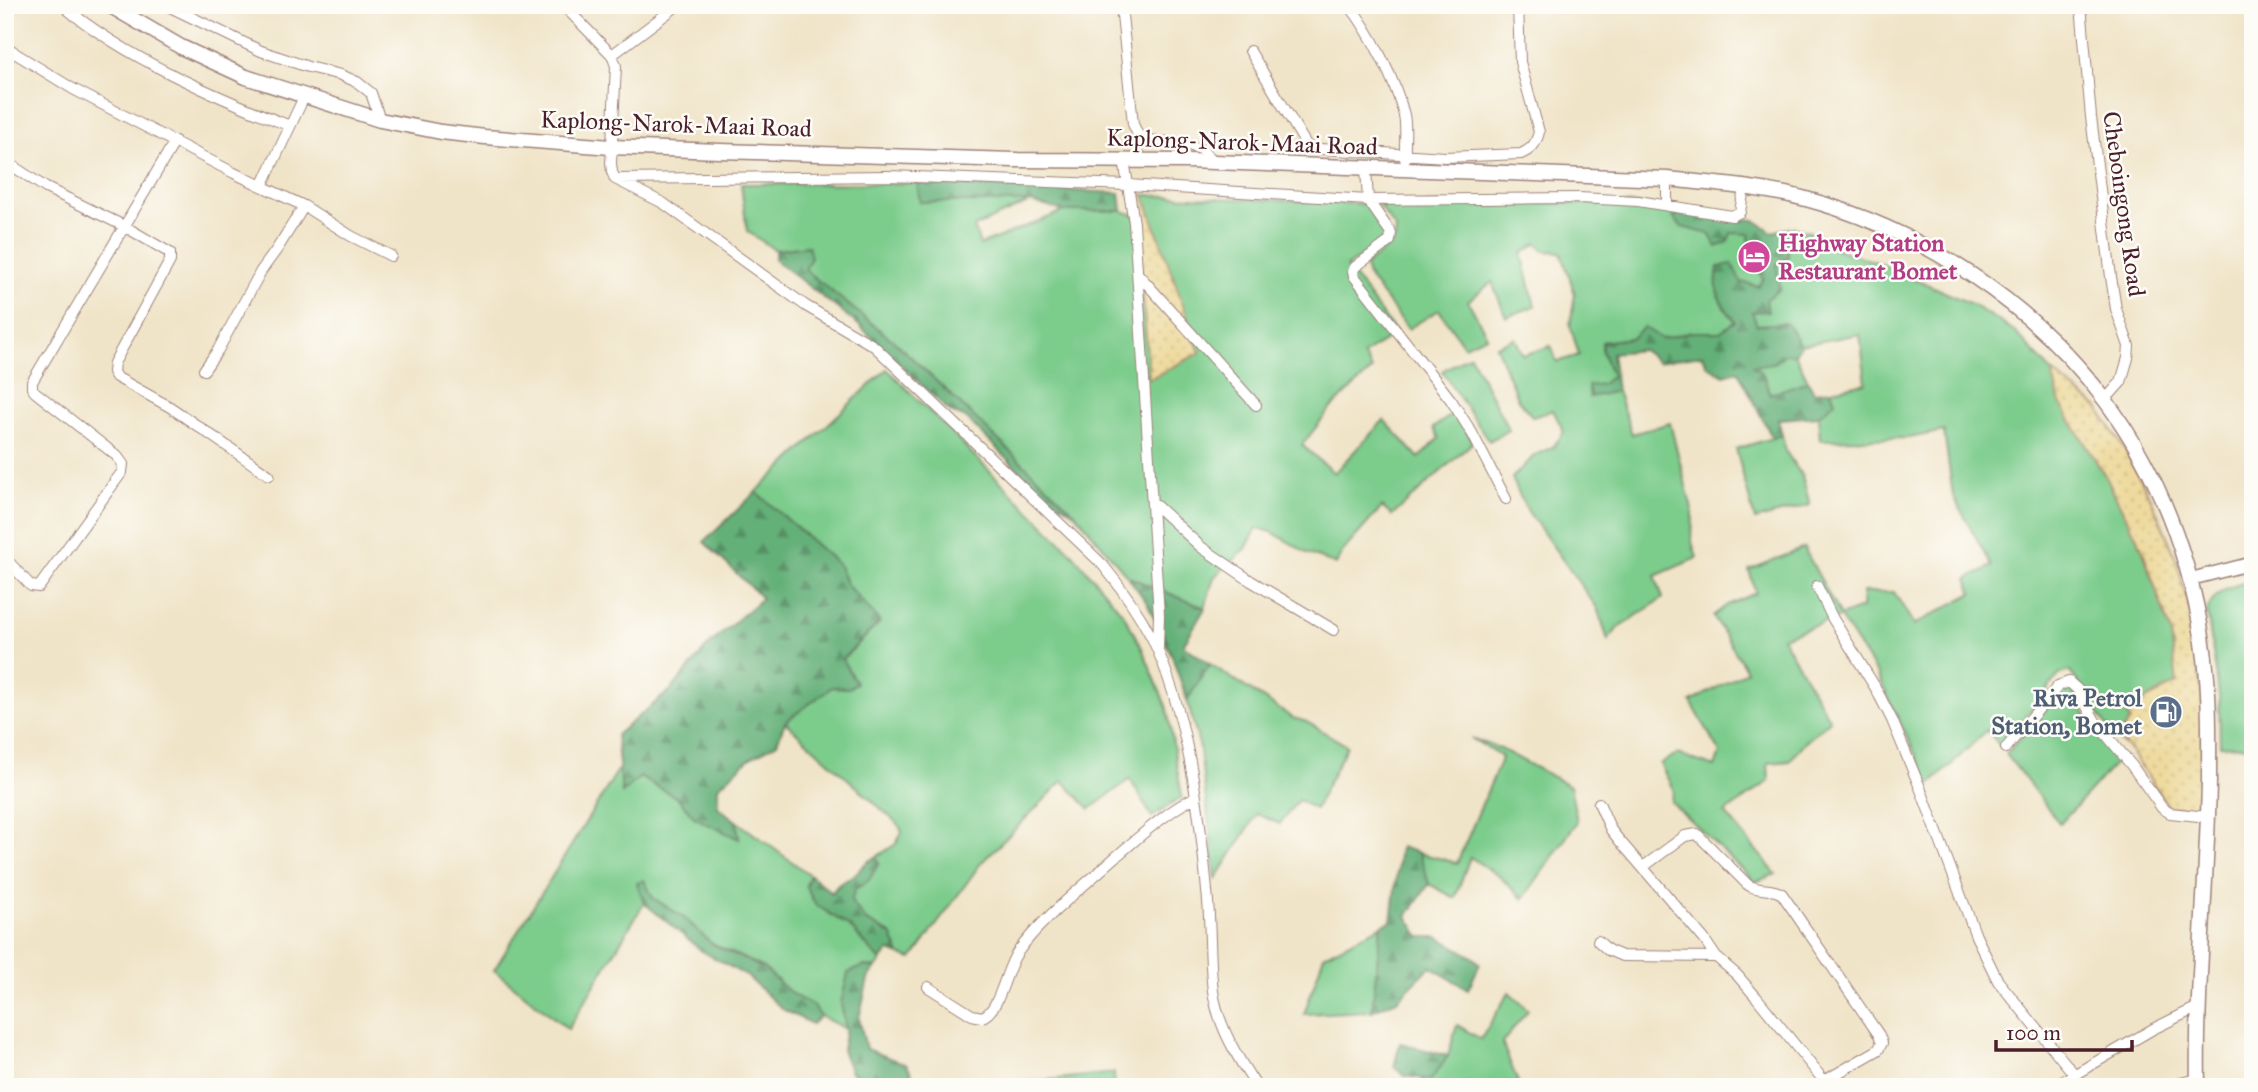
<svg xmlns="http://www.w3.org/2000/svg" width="2258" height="1092" font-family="'IM FELL Great Primer',serif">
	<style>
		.green { fill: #7bcc8c; stroke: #62765c; stroke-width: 2 }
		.forest { fill: url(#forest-firs); stroke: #576852; stroke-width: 2 }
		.sand { fill: url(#sand-dots); stroke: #9c7c64; stroke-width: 2 }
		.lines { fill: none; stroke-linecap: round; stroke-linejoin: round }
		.minor-casing { stroke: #9d827a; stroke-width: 12 }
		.major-casing { stroke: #9d827a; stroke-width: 15 }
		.highway-casing { stroke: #9d827a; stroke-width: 17 }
		.minor { stroke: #fff; stroke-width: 10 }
		.major { stroke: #fff; stroke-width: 12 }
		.highway { stroke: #fff; stroke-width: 14 }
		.labels { text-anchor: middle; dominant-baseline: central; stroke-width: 5; stroke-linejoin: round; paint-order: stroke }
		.street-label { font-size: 24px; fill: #4a1f2b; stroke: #fdfcf7 }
		.hotel-label { font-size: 24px; font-weight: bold; fill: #b23c85; stroke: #fdfcf7; text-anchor: start }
		.service-label { font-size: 24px; font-weight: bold; fill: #4e5e75; stroke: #fdfcf7; text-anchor: end }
	</style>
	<defs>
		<pattern id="forest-firs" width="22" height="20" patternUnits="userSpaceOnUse" patternTransform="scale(1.75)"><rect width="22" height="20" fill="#64b078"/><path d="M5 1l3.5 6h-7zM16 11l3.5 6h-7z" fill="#548f63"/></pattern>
		<pattern id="sand-dots" width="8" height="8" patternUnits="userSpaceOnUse" patternTransform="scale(1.75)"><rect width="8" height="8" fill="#eeda9e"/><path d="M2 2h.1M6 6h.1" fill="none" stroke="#cebb88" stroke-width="1.8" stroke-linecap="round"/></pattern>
	</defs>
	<rect width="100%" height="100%" fill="#fdfcf7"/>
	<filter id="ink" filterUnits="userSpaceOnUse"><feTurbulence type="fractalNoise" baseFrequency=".0143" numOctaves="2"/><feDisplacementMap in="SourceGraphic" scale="14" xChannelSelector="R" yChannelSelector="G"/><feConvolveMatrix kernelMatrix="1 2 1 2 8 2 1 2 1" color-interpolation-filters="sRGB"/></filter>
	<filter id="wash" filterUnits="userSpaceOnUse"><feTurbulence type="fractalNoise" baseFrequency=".00686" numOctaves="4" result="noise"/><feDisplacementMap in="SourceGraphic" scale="28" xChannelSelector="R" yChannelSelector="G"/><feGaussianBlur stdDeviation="1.57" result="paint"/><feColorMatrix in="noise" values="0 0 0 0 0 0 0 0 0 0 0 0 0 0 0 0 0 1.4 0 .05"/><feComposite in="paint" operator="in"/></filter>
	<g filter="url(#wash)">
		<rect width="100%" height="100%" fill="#f0e4c8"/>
		<path class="green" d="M917 183 921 202H1030L974 227 980 245 1064 211H1122L1136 215 1150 378 1200 353 1144 195 1366 204 1386 232 1385 238 1347 267 1396 333 1363 355 1372 370 1332 407 1302 445 1334 473 1384 420 1419 458 1439 438 1433 428 1454 413 1473 442 1392 516 1382 507 1342 552 1336 565 1307 553 1272 532 1257 528 1245 550 1214 577 1205 608 1128 577 1075 513 896 343 805 270 808 246 775 250 747 231 741 184Z
			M1552 203C1595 204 1641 200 1682 212 1709 220 1720 232 1749 233L1750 250 1763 279 1759 286 1740 282 1718 267C1714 293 1718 301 1736 322L1720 332H1691L1662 339 1632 338 1602 342V351L1612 376 1590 397 1617 391 1632 434 1670 423 1693 513 1692 542 1697 558 1655 576 1663 598 1618 628 1608 640 1597 608 1525 507 1512 478 1535 455 1553 447 1564 432 1553 410 1533 417 1518 400 1496 346 1515 338 1523 355 1551 346 1557 362 1579 355 1570 325 1575 294 1561 252 1544 251 1537 243 1522 254 1535 306 1506 317 1492 282 1468 301 1487 336 1464 346 1439 310 1408 329 1368 276 1365 266 1395 240 1396 229 1378 205Z
			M1788 240 1825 245 1879 263 1969 303 2013 330 2052 372 2060 403 2106 477 2142 548 2171 634 2177 683 2126 711 2130 721 2118 739C2097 719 2088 692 2069 671L2059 675 2001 747 1987 730 1930 785 1877 674 1840 617 1782 637 1830 720 1801 746 1790 761 1768 763 1769 781 1725 813 1776 874 1755 882 1671 802 1674 791 1660 764 1677 754 1715 767 1720 752 1691 702 1747 671 1713 616 1727 605 1756 593 1749 570 1804 548 1840 616 1862 608 1863 592H1894L1914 625 1973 593 1967 579 1992 566 1953 496 1944 431 1909 438 1820 440 1818 416 1834 402 1831 390 1866 383 1860 334 1801 345 1786 324 1756 325 1752 312 1766 300 1777 264Z
			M1785 354H1795L1808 381 1771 395 1763 375 1752 366 1773 363Z
			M1470 355 1509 430 1489 441 1442 371Z
			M887 369 1073 554 1124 615 1142 648 1167 708 1182 797 1152 817 1130 779 1090 809 1063 781 981 863 912 959 900 955 891 934 866 921 851 901 855 889 868 881 879 863 876 857 896 844 902 832 899 825 785 722 832 687 849 688 856 682 842 660 880 622 847 585 838 564 756 492Z
			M1782 435 1786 452 1802 476 1810 505 1755 520 1736 449Z
			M2253 580V747L2220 745 2219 695 2207 610C2218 588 2231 587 2253 580Z
			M1210 664 1293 718 1307 722 1347 746 1315 809 1298 800 1280 824 1257 814 1216 879 1199 744 1187 700Z
			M2068 687 2073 691 2092 725 2120 758 2060 824 2006 754 2063 688Z
			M1471 738 1501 749 1570 786 1577 822 1523 899 1500 877 1470 857 1455 898 1429 884 1419 853 1457 863 1502 757Z
			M620 767 623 792 639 777 678 798 695 818 739 838 736 821 810 875 806 886 815 904 850 927 881 961 876 968 864 966 841 1003 846 1029 820 1016 814 1006 793 995 763 967 712 944 683 917 653 898 638 883 644 903 568 1029 494 970Z
			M1381 926 1372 1011 1304 1014 1324 955Z
			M1509 992 1528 1010 1502 1043 1520 1087H1421L1423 1079 1431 1080 1448 1056 1457 1025 1481 1039Z
			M1114 1073V1087H980Z"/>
		<path class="forest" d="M917 183 1120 193 1122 211H1064L1030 202H920Z
			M1683 212 1755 220 1772 232 1794 227 1825 237 1841 250 1825 245 1788 241V257L1777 265 1780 289 1766 300 1768 311 1752 312 1757 325 1786 323 1801 345 1795 354H1785L1773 363 1753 366 1763 374 1770 394 1808 381 1814 392 1831 390 1835 402 1818 416 1778 419 1782 435 1772 437 1738 371 1724 375 1708 366 1701 355 1658 362 1643 350 1612 353 1617 391 1590 397 1588 386 1602 384 1612 376 1602 350V342L1632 338 1644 327 1662 339 1691 332H1720L1735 321C1718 301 1714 293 1718 267L1732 264 1741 282 1758 286 1763 279 1750 250 1749 234 1731 233 1728 242 1717 247 1709 234 1682 227 1673 217Z
			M808 246 811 257 805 270 896 343 1075 513 1043 494 966 418 950 412 860 326 775 260V250Z
			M756 492 838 564 847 585 880 622 842 659 856 683 849 688 832 687 785 722 777 743 749 759 718 787V807L736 821 739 839 695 818 678 798 640 777 622 793 616 735 672 689 709 645 762 598 704 542Z
			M1128 577 1205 608 1183 645 1210 664 1187 700 1172 656 1148 604Z
			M1400 847 1419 853 1429 884 1407 916 1420 937H1438L1473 957 1480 964 1468 989 1430 967 1397 1000 1372 1011 1381 926 1391 921Z
			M876 857 879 863 868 881 855 889 851 901 866 921 891 934 900 955 889 951 881 961 850 927 815 904 806 886 810 875 832 893C841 879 844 884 854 875 863 867 864 862 876 857Z
			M644 880 653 898 683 917 712 944 763 968 793 995 814 1006 820 1016 812 1024 782 1009 748 977 702 951 644 903 637 883Z
			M864 966 876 968 868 979 859 1018 866 1049 906 1064 916 1081 933 1087H883L851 1072 842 1050 846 1029 841 1003 848 973Z
			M1400 1043 1448 1056 1431 1080 1405 1076 1394 1067Z"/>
		<path class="sand" d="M1135 194 1144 195 1200 353 1149 379Z
			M2052 372 2098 408 2126 452 2151 499 2175 555 2191 615 2203 704 2202 809 2169 807 2129 749 2118 739 2130 721 2126 711 2177 683 2171 634 2142 548 2106 477 2060 403Z"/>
	</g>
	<g filter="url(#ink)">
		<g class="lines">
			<defs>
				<path id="minor" d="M62 5C125 58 214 96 290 126
					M166 5 261 51 308 67 341 75 357 82 371 93 380 120
					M563 5 612 55 616 66 611 163 612 172 615 179 663 203 806 306 874 346 1102 564C1121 587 1138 611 1152 638 1187 710 1200 812 1207 891 1211 924 1209 958 1213 991 1218 1026 1238 1059 1257 1087
					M1121 5 1133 124 1138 135 1149 140 1185 144 1201 149 1216 163
					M1349 5C1370 31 1396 82 1404 115 1407 129 1404 145 1405 159
					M2081 5 2091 117 2111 277 2116 309 2129 346 2128 358 2121 382 2105 400
					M75 16 82 5
					M5 47 73 89 234 173 304 206 351 236 391 256
					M1250 51 1307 146 1321 149 1445 157 1521 154C1532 149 1536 144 1539 132L1520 62 1518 5
					M612 55 678 5
					M5 63 13 51
					M1124 160 1134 223 1159 615 1158 648
					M5 161 46 188 124 226 170 253V261L114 363 113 372 116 377 170 407 269 475
					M1366 169 1368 200 1391 233 1390 241 1355 267 1353 271 1354 276 1451 400 1472 433 1506 499
					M616 179 889 176 1128 185 1368 200 1579 198 1638 201 1732 216 1740 212 1744 188
					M262 186 304 97
					M1667 205V179
					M1138 274 1256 405
					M204 370 218 350 261 271 277 249 304 206
					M1152 502 1201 547 1251 581 1334 630
					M5 558 31 586 39 587 122 472 123 464 117 456 35 392 32 388V382L175 141
					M1817 586 1833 619 1875 687 1892 720 1921 790 1976 936 1998 981 2074 1074
					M2006 748 2058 686 2069 682 2077 689 2095 721 2132 766 2162 808 2170 813 2208 817
					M1599 803 1611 830 1619 840 1704 939 1716 957
					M1643 867 1685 836 1697 834 1748 885C1759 892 1772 887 1782 894L1879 1035 1882 1043 1878 1050 1824 1081
					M1598 941 1608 950 1622 956 1716 957 1737 975 1757 998 1829 1087
					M928 987 972 1015 982 1017C1000 1011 1005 970 1017 953 1040 921 1072 896 1101 870 1131 844 1160 816 1195 797
					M2053 1087 2153 1029 2200 1006
					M2163 1087 2198 1079"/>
				<path id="major" d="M2191 579 2253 563"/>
				<path id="highway" d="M109 5 181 47 246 77 380 120 441 132 485 137 611 147 720 151 1014 160 1188 161 1667 179C1714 184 1761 187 1806 199 1922 230 2033 304 2105 400 2164 479 2199 580 2207 678 2210 712 2209 747 2209 782 2207 883 2196 985 2198 1087"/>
			</defs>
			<use href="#minor" class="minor-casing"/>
			<use href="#major" class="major-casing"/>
			<use href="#highway" class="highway-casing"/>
			<use href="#minor" class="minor"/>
			<use href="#major" class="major"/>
			<use href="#highway" class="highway"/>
		</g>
	</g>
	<defs>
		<symbol id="hotel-disc" viewBox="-11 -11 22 22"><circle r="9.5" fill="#d1479c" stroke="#fdfcf7"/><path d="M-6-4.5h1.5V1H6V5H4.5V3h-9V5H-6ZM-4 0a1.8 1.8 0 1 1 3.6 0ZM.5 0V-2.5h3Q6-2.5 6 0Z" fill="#fff"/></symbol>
		<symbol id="fuel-disc" viewBox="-11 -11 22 22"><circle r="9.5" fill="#5c6f8a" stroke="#fdfcf7"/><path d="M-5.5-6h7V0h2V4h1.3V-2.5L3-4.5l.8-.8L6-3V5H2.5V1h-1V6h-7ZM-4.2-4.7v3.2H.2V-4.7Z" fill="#fff"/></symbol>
	</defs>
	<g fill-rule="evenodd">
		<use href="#hotel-disc" x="1735" y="238" width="38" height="38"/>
		<use href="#fuel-disc" x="2147" y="693" width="38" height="38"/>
	</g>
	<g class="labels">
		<g class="street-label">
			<text transform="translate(676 124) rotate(2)">Kaplong-Narok-Maai Road</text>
			<text transform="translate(1242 142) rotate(2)">Kaplong-Narok-Maai Road</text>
			<text transform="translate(2124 204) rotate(82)">Cheboingong Road</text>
		</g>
		<g class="hotel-label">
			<text x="1778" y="243">Highway Station<tspan x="1778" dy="28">Restaurant Bomet</tspan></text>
		</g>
		<g class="service-label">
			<text x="2142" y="698">Riva Petrol<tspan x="2142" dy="28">Station, Bomet</tspan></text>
		</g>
	</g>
	<rect width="2258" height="1092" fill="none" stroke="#fdfcf7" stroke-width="28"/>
	<path d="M1996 1040v10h136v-10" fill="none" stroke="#4a1f2b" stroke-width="3.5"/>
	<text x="2006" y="1040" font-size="21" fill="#4a1f2b" stroke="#fdfcf7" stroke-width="5" paint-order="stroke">100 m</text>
</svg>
